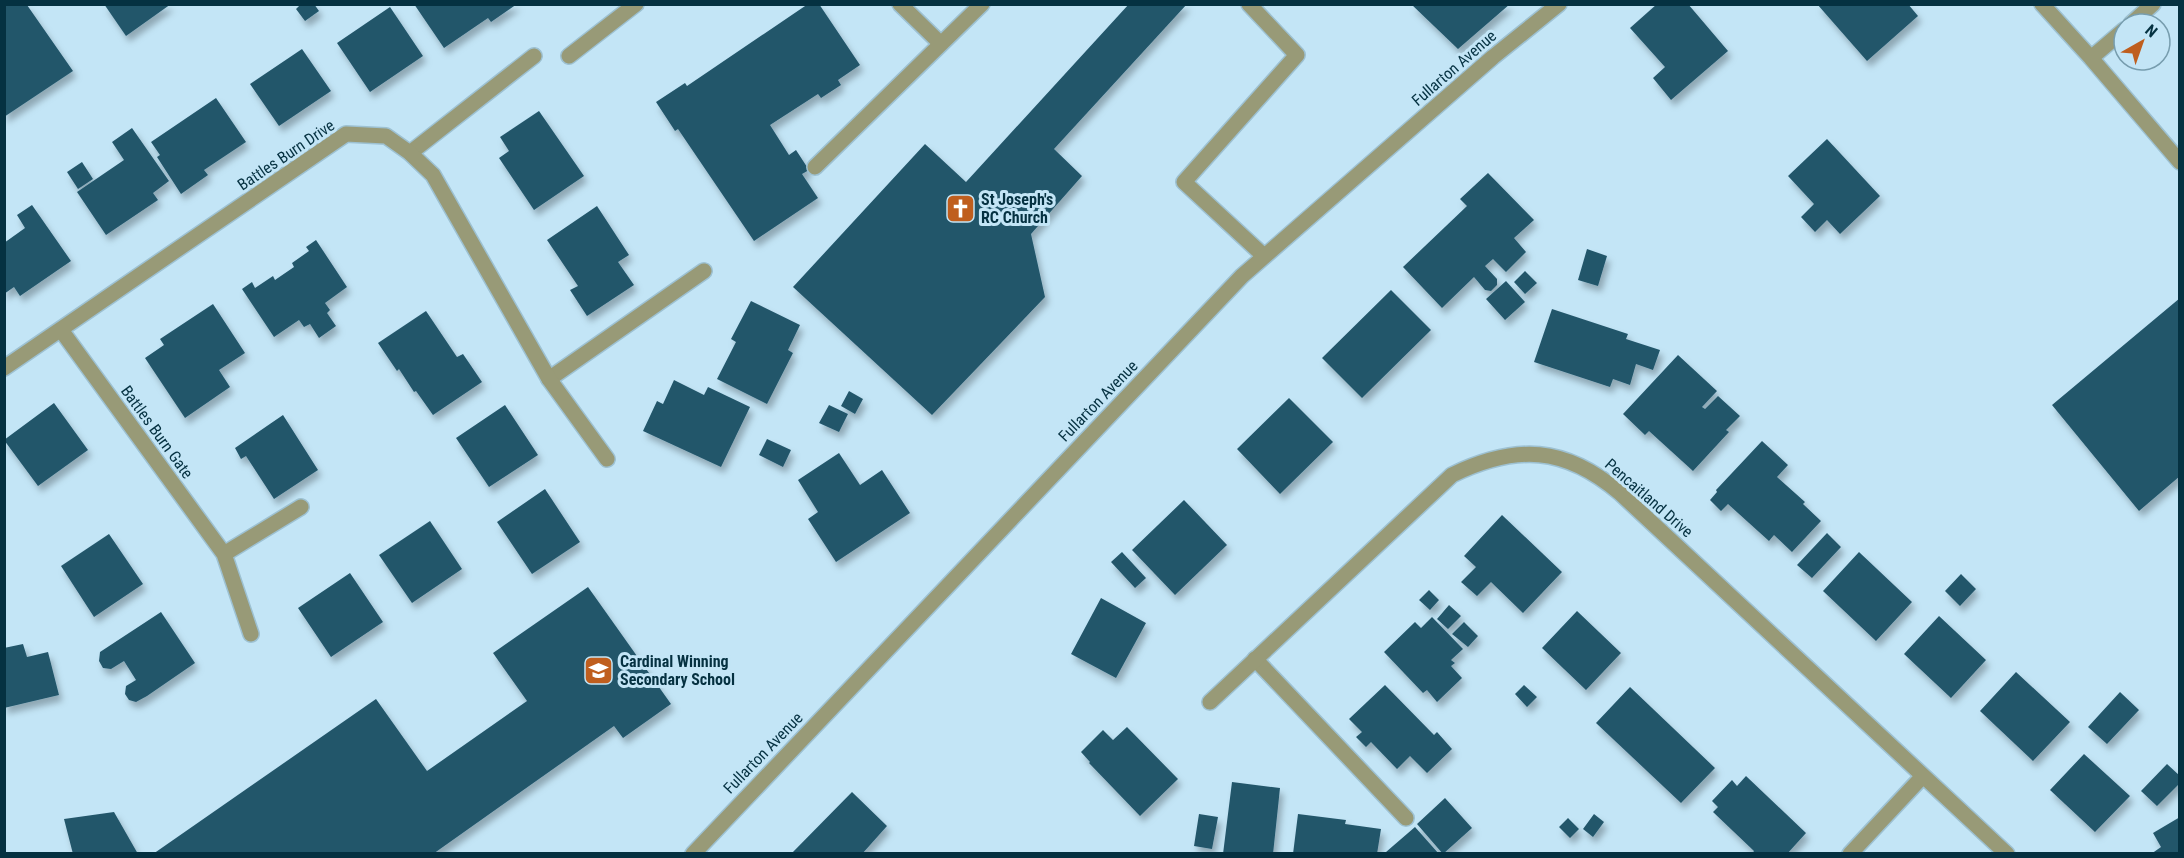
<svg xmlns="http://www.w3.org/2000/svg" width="2184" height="858" font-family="'Roboto Condensed',sans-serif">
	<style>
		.building { fill: #23566b; filter: url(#shadow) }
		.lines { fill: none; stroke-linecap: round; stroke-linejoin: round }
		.service-casing { stroke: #9dc1d2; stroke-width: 18 }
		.minor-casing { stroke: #9dc1d2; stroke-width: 18 }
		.tertiary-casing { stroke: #9dc1d2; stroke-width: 18 }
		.service { stroke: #989a77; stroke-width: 15 }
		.minor { stroke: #989a77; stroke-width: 15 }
		.tertiary { stroke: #989a77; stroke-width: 15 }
		.labels { text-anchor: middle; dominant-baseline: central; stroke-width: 6; stroke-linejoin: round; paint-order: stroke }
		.street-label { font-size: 16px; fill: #053141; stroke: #c3e5f6 }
		.poi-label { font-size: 16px; font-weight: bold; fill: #053141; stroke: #c3e5f6; text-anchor: start }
	</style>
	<defs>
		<filter id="shadow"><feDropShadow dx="3.5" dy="6" stdDeviation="3" flood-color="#0004"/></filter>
	</defs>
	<rect width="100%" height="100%" fill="#c3e5f6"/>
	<path class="building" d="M104 4H171L126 36Z
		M301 4H314L319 11 305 21 296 9Z
		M414 4H517L491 22 488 18 444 48Z
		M808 4H819L860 65 838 80 841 85 821 98 818 94 770 125 789 155 796 150 809 170 802 174 818 198 754 241 678 129 675 131 656 102 685 83 687 86Z
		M1129 4H1187L1054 149 1082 176 1031 234 1045 297 932 415 793 287 925 144 966 182Z
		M1411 4H1510L1458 49Z
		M1657 4H1688L1728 51 1671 100 1653 78 1665 67 1630 28Z
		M1817 4H1908L1918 16 1867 61Z
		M4 5H27L73 71 4 117Z
		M390 7 423 56 370 92 337 43Z
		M302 49 331 91 279 126 250 84Z
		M216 98 246 142 204 170 208 175 181 194 157 157 160 155 151 142Z
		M539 111 584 176 534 210 499 158 509 151 500 137Z
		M132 128 169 181 153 193 158 200 106 235 77 192 124 160 112 142Z
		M1827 139 1880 196 1840 234 1827 220 1815 232 1801 217 1814 204 1788 176Z
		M82 162 93 179 78 189 67 172Z
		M1488 173 1534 220 1514 238 1526 252 1506 272 1493 259 1485 266 1497 279V285L1491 291 1485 290 1474 277 1442 308 1403 267 1467 206 1460 199Z
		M32 205 71 261 20 296 14 287 4 294V243L25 228 17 215Z
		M597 206 629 255 618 262 634 285 587 316 570 290 578 286 547 240Z
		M316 240 347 287 325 303 330 310 327 313 336 326 319 338 310 324 304 327 299 320 274 337 242 289 252 282 255 288 273 276 275 280 294 267 292 263 309 251 306 247Z
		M1587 249 1607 256 1598 286 1578 280Z
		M1525 271 1537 283 1525 294 1514 282Z
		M1506 281 1525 302 1505 320 1486 299Z
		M1391 290 1431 330 1362 398 1322 358Z
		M2180 298V476L2139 511 2052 405Z
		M751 301 800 325 788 350 793 353 767 404 717 379 736 342 731 339Z
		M213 304 245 353 219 370 230 387 185 418 145 358 164 345 160 339Z
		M1552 309 1628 334 1626 339 1660 350 1653 370 1636 364 1630 385 1613 379 1610 387 1534 362Z
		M426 311 457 357 463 354 482 382 433 415 416 391 414 392 399 369 397 371 378 343Z
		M1678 355 1717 391 1702 407 1705 409 1718 396 1740 416 1726 430 1729 432 1693 471 1649 431 1645 435 1623 414Z
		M674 380 704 395 708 387 750 407 721 467 643 431 657 401 663 404Z
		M849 391 863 399 855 414 841 406Z
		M1289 398 1333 442 1280 494 1237 449Z
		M54 403 88 450 38 486 4 440Z
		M505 405 538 455 489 487 456 438Z
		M829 405 848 414 839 432 819 423Z
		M283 415 318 470 274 499 246 456 241 459 235 448Z
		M767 439 791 450 783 467 759 455Z
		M1762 441 1788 465 1777 477 1805 502 1803 504 1821 521 1792 552 1774 535 1769 541 1728 504 1721 511 1710 500 1717 492 1716 490Z
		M839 453 860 485 882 470 910 513 836 562 808 519 818 512 798 480Z
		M545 489 580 542 532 574 497 522Z
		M1184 500 1227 545 1175 595 1132 550Z
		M1502 515 1562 572 1523 613 1491 582 1477 596 1461 582 1476 567 1464 556Z
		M430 521 462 569 412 603 379 555Z
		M1827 533 1841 547 1812 578 1797 565Z
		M109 534 143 584 94 617 61 566Z
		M1122 552 1146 578 1135 588 1111 562Z
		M1859 552 1912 602 1876 641 1823 591Z
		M350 573 383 622 331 657 298 608Z
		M1961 574 1976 589 1960 606 1945 591Z
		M588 587 671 704 623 738 614 726 433 854H153L376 699 427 771 527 701 493 653Z
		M1429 590 1439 600 1430 610 1419 600Z
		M1101 598 1146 623 1116 678 1071 654Z
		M1449 605 1461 616 1448 629 1437 619Z
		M1577 611 1621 653 1586 690 1542 648Z
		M161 612 195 663 147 696 136 702 129 700 125 694 126 686 136 680 124 661 111 669 103 668 99 661 100 652Z
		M1939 616 1986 660 1951 698 1904 654Z
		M1432 617 1463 649 1451 660 1455 663 1451 666 1462 678 1437 702 1427 690 1423 693 1384 652 1415 622 1421 628Z
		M1464 622 1478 636 1468 647 1452 634Z
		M23 644 27 657 48 652 59 695 4 708V648Z
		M2016 672 2070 722 2033 761 1980 711Z
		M1385 685 1434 735 1437 732 1452 749 1427 773 1410 756 1397 769 1371 742 1366 747 1356 737 1362 732 1349 719Z
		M1524 685 1537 697 1527 707 1515 694Z
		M1630 687 1715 768 1681 803 1596 723Z
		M2120 692 2139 710 2107 744 2088 727Z
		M1127 727 1178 779 1140 816 1089 763 1090 762 1081 752 1103 730 1113 740Z
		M2084 754 2130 796 2095 832 2050 790Z
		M2167 764 2180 776V783L2157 806 2141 791Z
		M1746 776 1806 833 1787 854H1752L1754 851 1713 812 1718 807 1712 801 1732 780 1737 786Z
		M1232 782 1280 788 1273 854H1223Z
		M852 792 887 826 862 854H791Z
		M1445 798 1472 828 1443 854 1417 824Z
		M114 812 138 854H73L64 819Z
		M1199 814 1218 817 1212 849 1194 846Z
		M1298 814 1346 820 1345 824 1381 829 1377 854H1293Z
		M1594 814 1604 822 1593 837 1583 829Z
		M2180 817V854H2151L2161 847 2153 833Z
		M1568 818 1579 829 1570 838 1559 827Z
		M1415 827 1439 854H1387L1386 852Z"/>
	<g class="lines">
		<defs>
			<path id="service" d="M900 4 941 44
				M1249 4 1297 55 1184 182 1264 256
				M410 153 534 56
				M815 167 982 4
				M549 379 704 271
				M1255 659 1406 818"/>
			<path id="minor" d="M569 56 636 4
				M61 330 224 554 251 634
				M4 368 346 134 386 136 410 153 433 175 549 379 607 459
				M224 554 301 507
				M1210 702 1452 475C1516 444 1565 446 1620 493L2007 854
				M693 854 1242 276 1493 57 1559 4
				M1850 854 1923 776"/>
			<path id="tertiary" d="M2042 4 2091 58 2180 162
				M2131 24 2153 4
				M2091 58 2124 30"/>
		</defs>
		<use href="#service" class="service-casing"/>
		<use href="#minor" class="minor-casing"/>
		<use href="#tertiary" class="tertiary-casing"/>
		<use href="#service" class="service"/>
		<use href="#minor" class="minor"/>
		<use href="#tertiary" class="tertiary"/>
	</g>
	<defs>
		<symbol id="church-square" viewBox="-11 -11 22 22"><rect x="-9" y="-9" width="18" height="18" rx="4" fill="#bf5e1e" stroke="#c3e5f6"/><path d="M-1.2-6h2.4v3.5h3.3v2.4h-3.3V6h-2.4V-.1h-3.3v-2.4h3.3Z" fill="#fff"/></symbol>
		<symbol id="school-square" viewBox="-11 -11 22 22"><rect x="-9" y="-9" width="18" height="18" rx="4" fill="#bf5e1e" stroke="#c3e5f6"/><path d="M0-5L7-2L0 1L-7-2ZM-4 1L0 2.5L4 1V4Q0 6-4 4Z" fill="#fff"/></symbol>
	</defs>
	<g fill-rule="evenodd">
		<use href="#church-square" x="944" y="192" width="33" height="33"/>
		<use href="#school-square" x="582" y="654" width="33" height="33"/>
	</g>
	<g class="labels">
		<g class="street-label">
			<text transform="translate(1454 68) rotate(-41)">Fullarton Avenue</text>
			<text transform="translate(286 155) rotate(-34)">Battles Burn Drive</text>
			<text transform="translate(1098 401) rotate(-46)">Fullarton Avenue</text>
			<text transform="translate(157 432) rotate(54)">Battles Burn Gate</text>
			<text transform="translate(1649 498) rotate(41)">Pencaitland Drive</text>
			<text transform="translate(763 753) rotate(-46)">Fullarton Avenue</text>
		</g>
		<g class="poi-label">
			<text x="981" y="199">St Joseph's<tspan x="981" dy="18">RC Church</tspan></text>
			<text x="620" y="661">Cardinal Winning<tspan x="620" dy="18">Secondary School</tspan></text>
		</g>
	</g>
	<rect width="2184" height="858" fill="none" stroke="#053141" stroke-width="12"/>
	<g transform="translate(2142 42) rotate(40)"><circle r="28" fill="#c3e5f6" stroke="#779dae" stroke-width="1.5"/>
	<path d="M0-4.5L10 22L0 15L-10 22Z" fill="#bf5e1e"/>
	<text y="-9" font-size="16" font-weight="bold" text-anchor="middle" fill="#053141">N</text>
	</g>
</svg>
